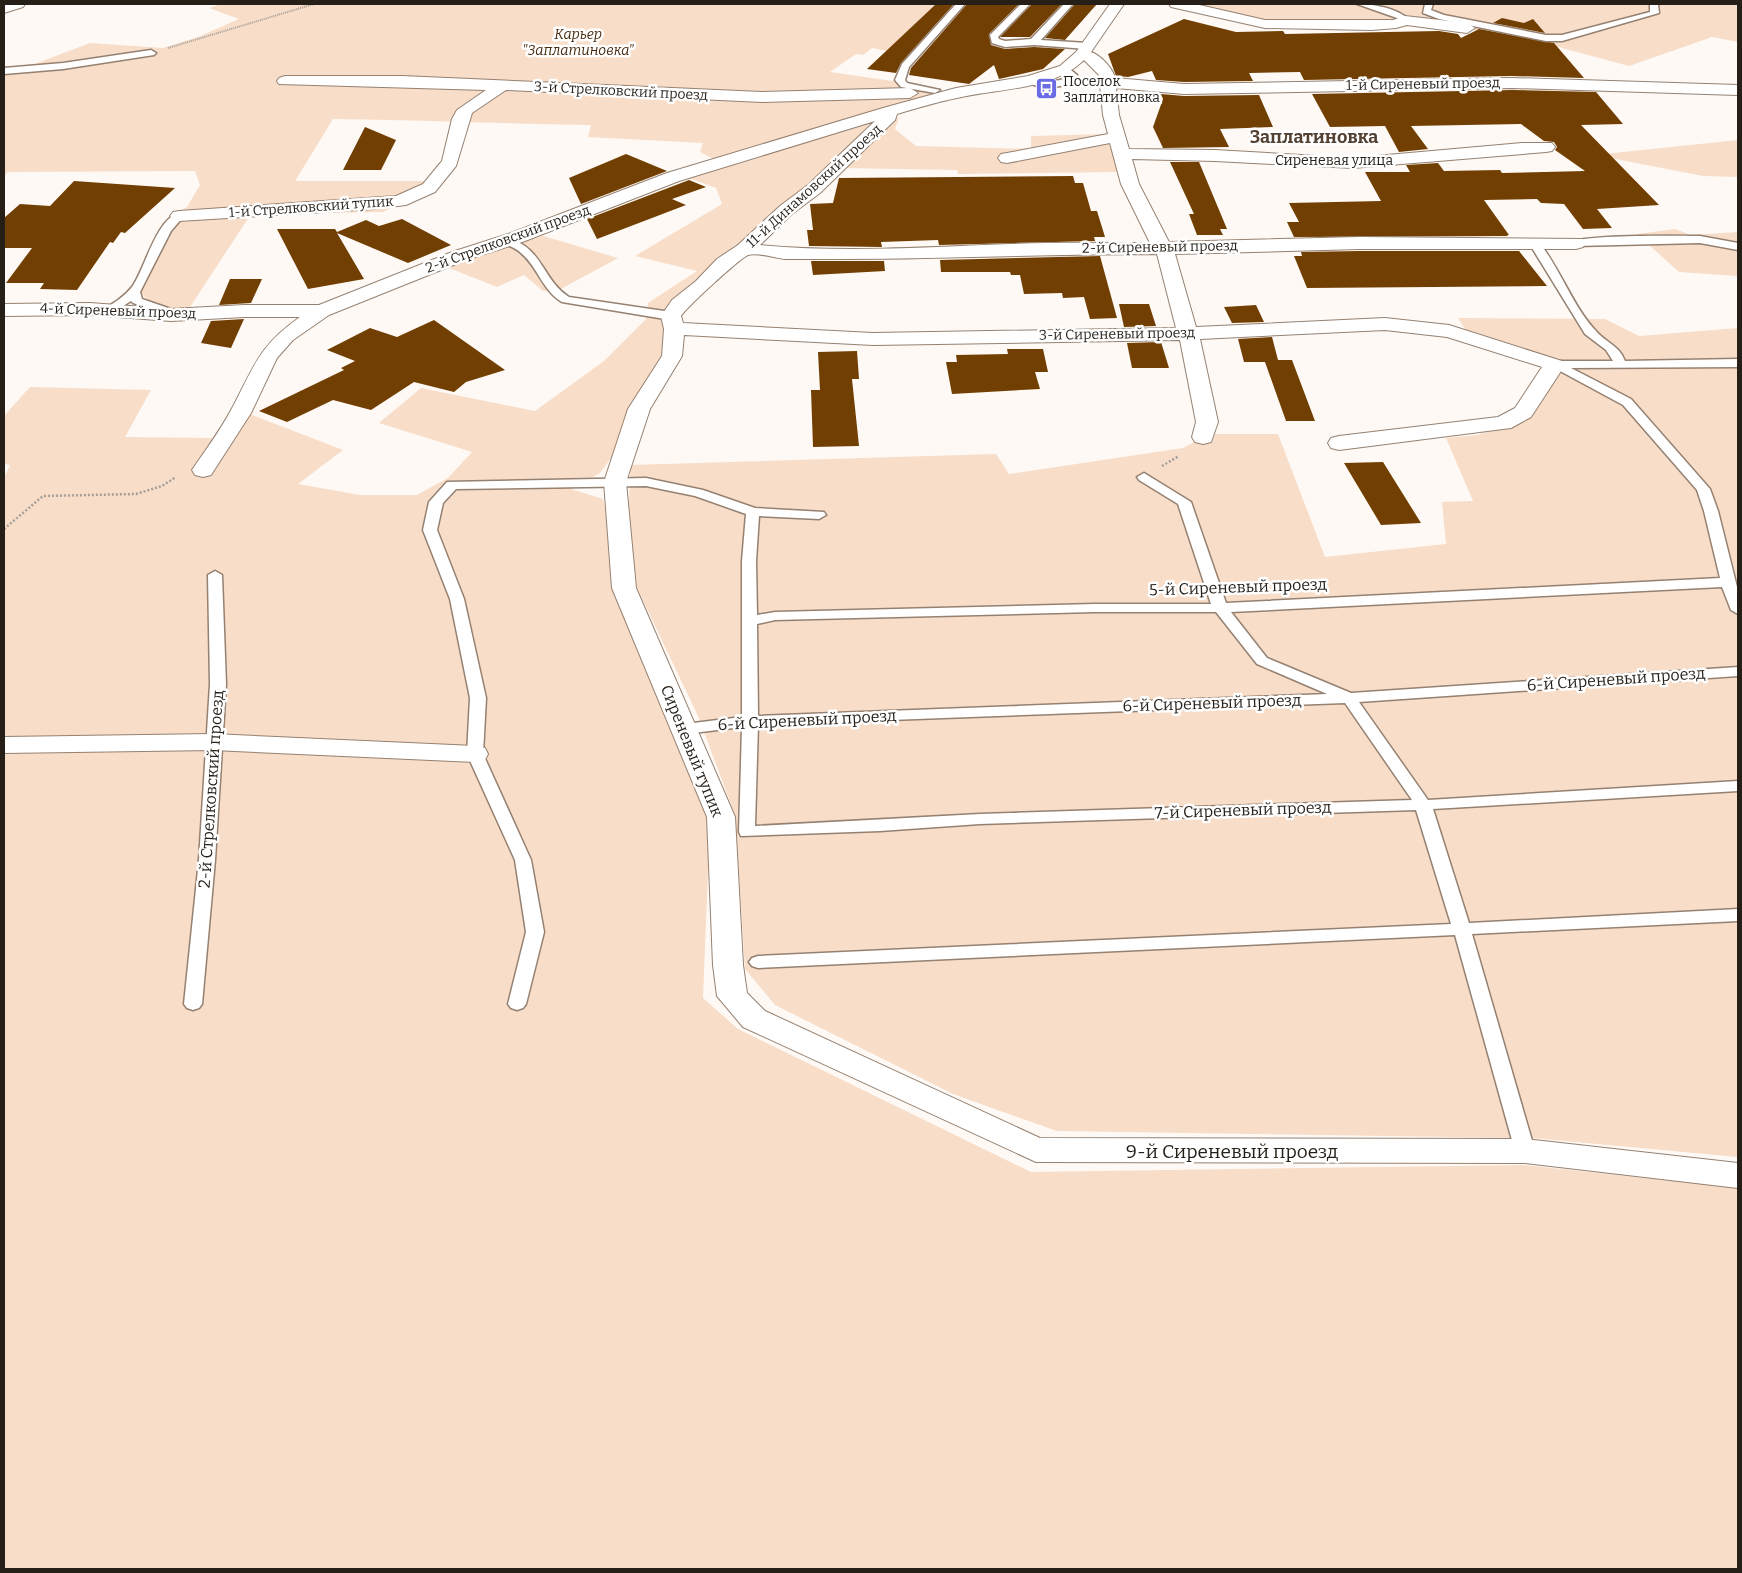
<svg xmlns="http://www.w3.org/2000/svg" width="1742" height="1573" font-family="Bitter,serif">
	<style>
		.green { fill: #f8ddc8 }
		.building { fill: #723f02 }
		.lines { fill: none; stroke-linecap: round; stroke-linejoin: round }
		.lane-casing { stroke: #958171; stroke-width: 3 }
		.street-casing { stroke: #958171; stroke-width: 2 }
		.path-far1 { stroke: #a59f9a; stroke-width: 2; stroke-dasharray: 1 1; stroke-linecap: butt }
		.path { stroke: #a59f9a; stroke-width: 2.5; stroke-dasharray: 2 2; stroke-linecap: butt }
		.lane { fill: #fff; fill-rule: evenodd }
		.street { fill: #fff; fill-rule: evenodd }
		.labels { text-anchor: middle; dominant-baseline: central; stroke-width: 5; stroke-linejoin: round; paint-order: stroke }
		.far-park-label { font-size: 14px; font-style: italic; fill: #492b0f; stroke: #fff }
		.far-poi-label { font-size: 14px; fill: #261f18; stroke: #fff; text-anchor: start }
		.far-street-label { font-size: 14px; fill: #261f18; stroke: #fff }
		.street-label { font-size: 16px; fill: #261f18; stroke: #fff }
		.far-district-label { font-size: 18px; font-weight: bold; fill: #534133; stroke: #fff }
		.near-street-label { font-size: 19px; fill: #261f18; stroke: #fff }
	</style>
	<rect width="100%" height="100%" fill="#fef9f5"/>
	<path class="green" d="M221 4H936L887 51 872 48 863 55 856 54 830 72 920 85 916 89 936 94 714 159 700 152 703 143 588 137 591 125C505 124 419 120 333 119L295 181H427L406 201 383 212 251 214 188 310C174 309 152 306 143 295 140 291 138 284 137 280L167 218 187 207 200 185 195 171 8 172 4 176V67H27L90 43 163 48 198 37 239 19 209 8Z
		M1186 4H1738V42L1712 37 1629 66 1536 41 1441 24 1393 21 1266 23Z
		M880 117 806 188 665 311 661 321 664 330V354L617 450 600 473 571 489 603 499 610 529 710 820 703 998 738 1029 1031 1172 1524 1165 1738 1188V1569H4V478L10 465 4 464V416L30 387 151 390 125 437 213 438 229 413H247L343 450 298 484 360 495H417L448 478 472 452 379 423 421 388 535 411 604 361 646 319 648 303 697 271 635 256 722 204 716 188 686 177Z
		M894 117 899 118 895 129 916 146 1031 149V136L1109 134 1120 172 958 174 957 170 839 168Z
		M1738 140V177L1703 176 1595 155Z
		M1675 229 1691 235 1738 232V276L1679 272 1637 234Z
		M543 236 618 258 561 289 543 291 524 275 497 287 449 268 480 255Z
		M1458 318 1605 319 1639 336 1738 328V1157L1532 1138 1057 1131 953 1094 775 1005 745 969 735 815 698 716 636 586 628 517 631 465 996 454 1009 474 1183 448 1210 434H1278L1325 557 1446 544 1442 502 1473 501 1446 438 1477 435 1526 421 1558 376 1540 364 1472 340Z"/>
	<path class="building" d="M936 4H954L901 63 896 73 867 69Z
		M967 4H1019L989 34 991 45 1005 49 1034 47 1065 49 1043 69 999 79 994 65 969 84 909 75 911 68Z
		M1032 4H1062L1030 37H1000Z
		M1075 4H1097L1065 40 1045 38Z
		M1502 18 1524 23 1533 19 1545 33 1493 23Z
		M1184 19 1236 32 1283 31 1285 34 1439 31 1458 34 1461 38 1479 29 1554 43 1584 78 1512 76 1304 80 1300 72 1249 73 1253 81 1184 82 1156 80 1152 71 1128 77 1116 76 1108 54Z
		M1512 90 1596 92 1623 124 1581 125 1659 205 1597 209 1612 228 1583 229 1564 204 1541 203 1537 199 1484 200 1509 235H1507L1508 236 1294 237 1287 222H1299L1289 203 1381 201 1365 172H1410L1406 165 1438 163 1444 171 1500 170 1502 173 1585 171 1555 150 1557 147 1554 142 1544 141 1521 124 1411 126 1428 149 1399 152 1385 126 1330 127 1312 94Z
		M1161 94 1184 96 1259 95 1273 127 1220 129 1229 147 1163 148 1153 127 1163 99Z
		M365 127 396 140 381 170H343Z
		M626 154 667 171 581 204 569 178Z
		M1170 162H1199L1227 229H1220L1223 235H1197L1189 214H1194Z
		M1073 176 1075 183H1083L1091 211H1097L1105 237H1094L1095 241 939 245 938 240 881 242 882 247 809 246 807 230H813L810 204 833 203 839 178Z
		M689 180 706 187 672 199 686 205 597 239 587 219Z
		M74 181 175 188 125 233 121 232 113 243 110 242 77 290 40 289 44 283H6L32 248H4V218L20 204 50 206Z
		M402 219 451 245 408 263 337 233 364 279 308 289 277 229H335L337 232 366 220 379 226Z
		M1360 251H1519L1547 286 1307 288 1294 256H1302L1301 252Z
		M1100 256 1117 318 1090 319 1084 297 1063 298 1062 293 1024 294 1020 275H1011L1010 272H941L940 260Z
		M811 261H884L885 271 813 275Z
		M230 279H262L251 303 219 305Z
		M1119 304H1149L1156 326 1124 327Z
		M1256 305 1264 322 1232 323 1224 307Z
		M244 319 231 348 201 343 211 321Z
		M434 320 505 370 466 382 454 392 414 382 371 410 333 400 287 422 259 411 344 370 341 368 355 361 327 350 370 328 397 337Z
		M1272 337 1278 360H1292L1315 421H1286L1265 362H1244L1238 339Z
		M1161 342 1169 368H1132L1127 343Z
		M1007 349H1043L1048 372H1035L1040 389 952 394 946 362H957L956 355 1008 354Z
		M857 351 859 379H852L859 446 813 447 811 390H820L818 352Z
		M1383 462 1421 523 1381 525 1344 463Z"/>
	<g class="lines">
		<defs>
			<path id="lane" d="M956 4H965L909 67 905 80 907 83 940 90 935 93 901 87 895 80 902 64Z
				M1021 4H1030L998 37 999 39 1005 41 1031 39 1064 4H1073L1041 40 1087 43 1092 46 1087 49 1034 45 1005 47 992 43 990 35Z
				M1357 4C1373 4 1398 8 1409 20L1402 22 1397 18Z
				M1425 4H1433L1431 10 1444 15 1546 35H1562L1650 12V4H1658L1659 13 1562 41H1546L1439 19 1423 13Z
				M151 50 156 53 154 55 63 69 4 74V68L63 63Z
				M1066 66 1077 75 1075 82C1061 87 1038 91 1025 80L1030 77C1043 81 1054 83 1067 78V76L1061 69Z
				M179 213 184 216 171 231 140 292 142 299 171 309 177 315 175 317H167L163 313 133 303 131 301 112 313H104V309C114 303 124 297 132 287 145 269 156 219 179 213Z
				M1700 236 1738 243V250L1700 243 1576 246 1571 243C1580 234 1681 236 1700 236Z
				M507 238C543 247 542 280 569 297L671 312 677 316 671 320 562 302C542 290 538 267 521 253 516 248 509 246 503 243V239Z
				M1534 240 1538 241C1560 268 1573 307 1596 331 1606 343 1619 345 1625 361L1738 359V367L1571 368 1631 399 1710 489 1718 511 1738 591V614L1731 610 1722 587 1231 612 1267 658 1351 693 1738 667V676L1359 702 1428 800 1738 781V791L1433 809 1469 923 1738 909V921L1472 934 1535 1151 1532 1156 1525 1158 1518 1156 1515 1151 1455 935 758 968 752 966 749 962 752 958 758 956 1451 924 1416 810 980 824 880 831 741 836 739 832 742 727 685 734 677 729 685 724 742 717V561L746 514 695 496 646 486 456 489 443 503 437 530 464 599 486 698 483 754 531 860 544 932 526 1004 523 1008 517 1010 511 1008 508 1004 526 932 515 860 467 754 470 698 450 599 423 530 429 502 447 482 646 478 703 490 755 508 824 512 826 515 819 519 759 516 756 561 757 615 775 612 1095 604H1211L1178 504 1139 480 1137 477 1144 473 1191 502 1226 603 1720 578 1704 511 1697 490 1623 405 1549 365 1555 361H1613L1606 350 1585 334 1529 243ZM1095 612H1216L1257 664 1327 694 758 716 757 624 775 620ZM1345 703 1412 800 980 814 755 826 758 725Z
				M215 571 222 575 226 684 215 860 202 1004 199 1008 193 1010 187 1008 184 1004 199 860 210 684 208 575Z"/>
			<path id="street" d="M4 4H25L23 7 4 13Z
				M1110 4H1124L1091 52C1100 55 1113 68 1115 78L1184 84 1512 78 1738 85V95L1512 88 1184 94 1116 88 1119 115 1129 149 1215 150 1353 158 1522 143H1552L1555 147 1552 151 1546 152 1353 168 1215 161 1132 159 1139 184 1169 242 1360 237 1583 239 1585 243 1583 247 1576 249H1360L1175 254 1196 327 1385 318 1449 325 1562 361 1565 365 1531 417 1511 428 1339 450 1331 448 1328 443 1331 438 1339 436 1498 417 1515 408 1542 367 1447 337 1385 330 1200 339 1218 422 1211 442 1203 444 1195 442 1192 437 1196 422 1180 340 873 345 684 335 682 356 650 409 626 482 636 588 735 817 743 965 747 993 765 1011 1040 1138 1525 1139 1738 1163V1188L1525 1163 1036 1162 743 1027 717 996 713 965 707 817 612 588 604 482 628 409 662 356 664 329 661 316 672 300 696 281 717 259 738 245 780 206 808 185 875 121 679 181 525 241 466 260 329 315 293 340 277 358 251 413 211 475 203 477 195 475 192 470C205 451 219 432 230 412 254 368 257 347 300 317H244L171 321 90 315 4 316V304L90 303 171 309 244 305H319L452 252 511 233 667 173 883 108 956 88 1028 76 1060 66 1076 52ZM1084 60 1099 75 1103 115 1108 134 1007 153 1001 154 998 158 1001 162 1007 163 1110 143 1121 184 1150 243C1104 243 1057 242 1010 244 927 247 842 253 760 245L792 214 820 193 895 120 897 114C917 108 937 102 957 98 998 88 1052 91 1084 60ZM1157 254 1176 328 873 333 683 323 681 316C687 307 739 259 748 255 758 252 775 258 785 259 803 259 821 259 838 259 945 259 1050 254 1157 254Z
				M1169 4H1195L1265 20H1393L1405 16 1467 23 1475 28 1467 33 1407 25 1396 28 1372 30 1265 28 1171 7Z
				M285 76H402L762 92 910 88 918 93 910 98 762 102 506 90 472 113 456 166 435 192 406 205 373 209 179 221 173 220 170 216 173 212 179 211 396 196 423 184 442 161 452 119 457 110 486 90 279 84 277 81 279 78Z
				M213 734 475 746 485 748 488 754 485 760 475 762 213 750 4 753V737Z"/>
		</defs>
		<use href="#lane" class="lane-casing"/>
		<use href="#street" class="street-casing"/>
		<path class="path-far1" d="M168 48 314 4"/>
		<path class="path" d="M1162 466 1179 456
			M4 529 43 496 136 494 162 486 176 477"/>
		<use href="#lane" class="lane"/>
		<use href="#street" class="street"/>
	</g>
	<defs>
		<symbol id="bus-square" viewBox="-11 -11 22 22"><rect x="-9" y="-9" width="18" height="18" rx="4" fill="#6a6be5" stroke="#fff"/><path d="M-5-6H5V4H4V6H2V4H-2V6H-4V4H-5ZM-3.5-4V0h7V-4ZM-3.5 1.2v1.5H-2V1.2ZM2 1.2v1.5H3.5V1.2Z" fill="#fff"/></symbol>
	</defs>
	<g fill-rule="evenodd">
		<use href="#bus-square" x="1034" y="76" width="25" height="25"/>
	</g>
	<g class="labels">
		<g class="far-park-label">
			<text x="578" y="34">Карьер<tspan x="578" dy="16">"Заплатиновка"</tspan></text>
		</g>
		<g class="far-poi-label">
			<text x="1063" y="81">Поселок<tspan x="1063" dy="16">Заплатиновка</tspan></text>
		</g>
		<g class="far-street-label">
			<text transform="translate(1423 84) rotate(-1)">1-й Сиреневый проезд</text>
			<text transform="translate(621 91) rotate(3)">3-й Стрелковский проезд</text>
			<text x="1334" y="160">Сиреневая улица</text>
			<text transform="translate(814 186) rotate(-42)">11-й Динамовский проезд</text>
			<text transform="translate(311 207) rotate(-4)">1-й Стрелковский тупик</text>
			<text transform="translate(508 239) rotate(-20)">2-й Стрелковский проезд</text>
			<text transform="translate(1160 247) rotate(-1)">2-й Сиреневый проезд</text>
			<text transform="translate(118 311) rotate(2)">4-й Сиреневый проезд</text>
			<text transform="translate(1117 334) rotate(-1)">3-й Сиреневый проезд</text>
		</g>
		<g class="street-label">
			<text transform="translate(1238 587) rotate(-2)">5-й Сиреневый проезд</text>
			<text transform="translate(1616 679) rotate(-4)">6-й Сиреневый проезд</text>
			<text transform="translate(1212 703) rotate(-2)">6-й Сиреневый проезд</text>
			<text transform="translate(807 720) rotate(-3)">6-й Сиреневый проезд</text>
			<text transform="translate(692 751) rotate(68)">Сиреневый тупик</text>
			<text transform="translate(211 789) rotate(-86)">2-й Стрелковский проезд</text>
			<text transform="translate(1243 810) rotate(-2)">7-й Сиреневый проезд</text>
		</g>
		<g class="far-district-label">
			<text x="1314" y="137">Заплатиновка</text>
		</g>
		<g class="near-street-label">
			<text x="1232" y="1151">9-й Сиреневый проезд</text>
		</g>
	</g>
	<rect width="1742" height="1573" fill="none" stroke="#261f18" stroke-width="10"/>
</svg>
